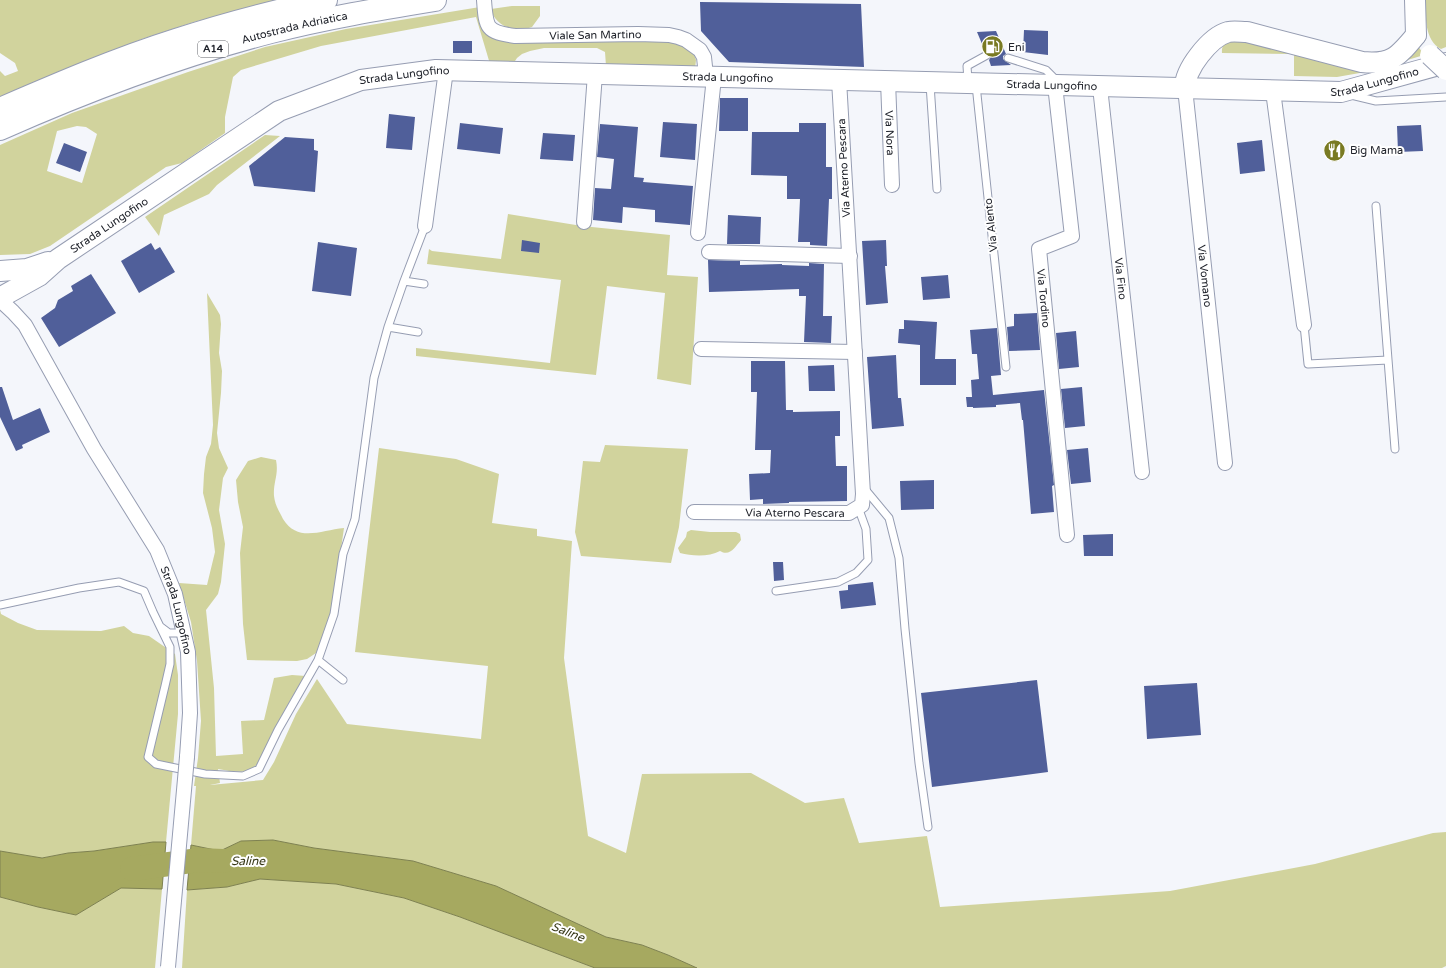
<svg xmlns="http://www.w3.org/2000/svg" width="1446" height="968" font-family="'Varela Round',sans-serif">
	<style>
		.green { fill: #d1d39d; fill-rule: evenodd }
		.water { fill: #a6a960; stroke: #7e8150 }
		.lines { fill: none; stroke-linecap: round; stroke-linejoin: round }
		.river { stroke: #a6a960; stroke-width: 24 }
		.building { fill: #505f9a }
		.lane-casing { stroke: #969db2; stroke-width: 9 }
		.street-casing { stroke: #969db2; stroke-width: 16 }
		.secondary-casing { stroke: #969db2; stroke-width: 22 }
		.highway-casing { stroke: #969db2; stroke-width: 24 }
		.lane { stroke: #fff; stroke-width: 7 }
		.street { stroke: #fff; stroke-width: 14 }
		.secondary { stroke: #fff; stroke-width: 20 }
		.highway { stroke: #fff; stroke-width: 22 }
		.street-bridge-casing { stroke: #969db2; stroke-width: 16; stroke-linecap: butt }
		.secondary-bridge-casing { stroke: #969db2; stroke-width: 22; stroke-linecap: butt }
		.street-bridge { stroke: #fff; stroke-width: 14 }
		.secondary-bridge { stroke: #fff; stroke-width: 20 }
		.labels { text-anchor: middle; dominant-baseline: central; stroke-width: 4; stroke-linejoin: round; paint-order: stroke }
		.shield { fill: #fff; stroke: #63656b; stroke-width: 1 }
		.shield-label { font-size: 10px; font-weight: bold; fill: #20232b }
		.street-label { font-size: 11px; fill: #20232b; stroke: #fff }
		.poi-label { font-size: 11px; fill: #20232b; stroke: #fff; text-anchor: start }
		.water-label { font-size: 12px; font-style: italic; fill: #373817; stroke: #fff }
	</style>
	<rect width="100%" height="100%" fill="#f4f6fb"/>
	<path class="green" d="M0 0H277L194 22 142 39 0 97V71L5 76 18 71 15 63 0 53Z
		M1425 0H1446V47L1441 49C1424 40 1426 16 1425 0Z
		M512 6H540V16L532 27C516 33 495 27 491 9Z
		M480 7 491 35 662 40 681 42 694 54 696 60 695 69 606 66 605 52 597 48H544L530 51 522 54 517 58 513 64H490L476 17 321 46 241 70 233 77 225 117V133L182 163 166 167 50 246 30 254 0 255V145L72 113 188 72 265 47 346 29ZM77 126 86 127 97 134 82 183 47 171 57 131Z
		M1235 36 1358 64 1416 43 1424 55 1371 71 1337 77 1294 76V54L1222 53C1221 44 1227 41 1235 36Z
		M265 135 280 136 217 185 209 194 164 215 159 236 145 217Z
		M508 214 582 226 670 235 667 275 698 277 691 385 657 379 665 293 607 286 596 375 416 356V348L550 363 561 280 427 264 429 249 432 251 501 259Z
		M207 293 220 315 221 324 219 353 222 371 221 393 217 433 219 448 228 468 223 478 219 510 225 544 221 582 218 594 206 610 214 688 216 756 243 754 241 721 264 720 274 678 292 675 306 676 291 699 261 761C246 776 237 772 218 769L220 783 210 785 263 780 274 762 296 714 317 679 347 724 481 739 488 666 355 652 379 448 456 459 499 474 492 523 537 529V536L572 541 564 658 588 836 626 853 642 774 751 773 805 803 844 798 859 843 927 836 940 907 1170 891 1315 864 1433 833 1446 832V966L1442 968H697L668 955 642 945 606 937 496 886 413 861 314 848 273 840 241 841 220 851 191 845 196 786H194L198 758 201 721 197 661 191 622 179 583 207 585 215 552 212 528 203 493 204 474 206 457 211 444 213 425Z
		M605 445 688 449 679 527 671 563 581 556 575 532 583 461 600 462Z
		M261 457 276 460C279 475 273 482 274 496 275 505 279 511 283 519 298 543 321 530 344 528L331 618 316 653 307 659 297 661 247 660 243 624 240 553 243 527 238 502 236 480 248 461Z
		M691 530 710 532H736L740 534 741 540C735 547 730 557 720 551 709 557 692 556 680 553L678 548 686 537 687 532Z
		M0 610 1 614 18 623 37 630 101 631 124 626 133 633 149 636 175 654 178 675V714L166 842H153L94 851 68 853 41 858 0 851Z
		M260 879 336 884 404 898 460 917 595 968H182L187 890 227 887Z
		M121 888 162 889 155 968H0V897L38 907 76 915Z"/>
	<path class="water" d="M273 840 314 848 413 861 496 886 606 937 642 945 668 955 697 968H595L460 917 404 898 336 884 260 879 227 887 187 890 191 845 220 851 241 841Z
		M153 842H166L162 889 121 888 76 915 38 907 0 897V851L42 858 68 853 94 851Z"/>
	<g class="lines">
		<path class="river" d="M132 869 199 860 223 861"/>
	</g>
	<path class="building" d="M700 2 861 4 864 67 729 62 701 31Z
		M1024 30 1048 31V55L1023 52Z
		M996 31 1006 54 1003 56V59L1011 65 991 66 989 60 991 57 992 53 989 51H985L977 32Z
		M453 41H472V53H453Z
		M720 98H748V131H719Z
		M389 114 415 117 412 150 386 148Z
		M663 122 697 124 695 160 660 157Z
		M460 123 503 128 500 154 457 149Z
		M799 123H826V167H832V199H829L827 246 810 245V242H798L800 199H787V176L751 175 752 132H799Z
		M600 124 638 127 634 177 644 178 643 182 693 186 690 225 655 222V210L623 207 622 223 593 220 595 188 611 189 614 159 597 157Z
		M1421 125 1423 151 1398 152 1397 126Z
		M543 133 575 135 573 161 540 159Z
		M285 137 314 139V150L318 151 315 192 254 186 249 166Z
		M1262 140 1265 171 1240 174 1237 143Z
		M64 143 87 152 80 172 56 163Z
		M728 215 761 217 760 244H727Z
		M522 240 540 243 539 253 521 251Z
		M886 240 887 266H885L888 303 866 305 862 241Z
		M318 242 357 248 351 296 312 291Z
		M151 243 155 250 160 247 175 272 139 293 121 261Z
		M708 260 740 261V265L782 264V265L809 266V263L824 264 823 316H832L831 343 804 342 806 296H799V289L709 292Z
		M91 274 116 313 59 347 41 318 55 308 58 300 73 291 71 286Z
		M948 275 950 298 923 300 921 277Z
		M1037 313 1040 350 1009 351 1007 327 1014 326V314Z
		M904 320 937 322 935 359H956V385H920V345L898 343 899 329H904Z
		M997 328 1001 375 991 376 993 395 1044 390 1054 485 1052 486 1054 512 1031 514 1023 420H1022L1020 403 996 405V407L973 408V407H967L966 397H972L971 380 979 379 977 354H972L970 330Z
		M1076 331 1079 367 1059 369 1056 333Z
		M896 355 898 398H901L904 426 872 429 867 357Z
		M751 361H785L786 410H793V412L840 411V436H835L836 466H847V501L789 502V503L763 504V499L750 500 749 474 770 473 771 450H755L757 392H751Z
		M834 365 835 391H809L808 366Z
		M0 387H2L13 420 40 408 50 432 22 445 23 448 16 451 0 417Z
		M1082 387 1085 426 1065 428 1061 389Z
		M1088 448 1091 482 1071 484 1067 450Z
		M934 480V509L901 510 900 481Z
		M1113 534V556H1084L1083 535Z
		M773 562H783L784 580 774 581Z
		M873 582 876 605 841 609 839 591 848 590V585Z
		M1037 680 1048 772 932 787 921 693Z
		M1197 683 1201 735 1147 739 1144 686Z"/>
	<g class="lines">
		<defs>
			<path id="lane" d="M1008 58 1046 70 1057 81
				M968 81 967 66 987 55
				M930 84 937 189
				M976 85 1006 367
				M1351 95 1376 101 1446 97
				M1376 206 1395 449
				M404 281 424 284
				M1304 325 1308 364 1388 360
				M388 327 418 332
				M864 488 889 518 899 558 905 629 919 763 928 827
				M776 591 838 582 856 573 868 560 866 529 858 507
				M0 605 79 588 119 582 144 591 153 612 170 647V664L165 686 148 757 156 764 205 774 243 776 259 769 278 730 318 660
				M161 627 169 633H183
				M343 680 318 660 334 614 343 554 355 519 374 378 388 327 404 281 425 226"/>
			<g id="street">
				<path id="s1" d="M484 0C486 28 486 32 515 36L638 34 669 35 678 37 686 40 700 50 704 57 706 76"/>
				<path id="s2" d="M888 81 892 185"/>
				<path id="s3" d="M1055 85 1072 236 1039 249 1067 535"/>
				<path id="s4" d="M1100 87 1142 472"/>
				<path id="s5" d="M1185 88 1225 463"/>
				<path d="M1273 91 1304 325"/>
				<path d="M584 222 595 74"/>
				<path d="M425 226 446 70"/>
				<path d="M698 233 714 77"/>
				<path d="M709 252 850 256"/>
				<path id="s6" d="M0 300 13 312 25 325 94 449 157 550 175 594 188 652 190 713 187 757"/>
				<path d="M701 349 855 352"/>
				<path id="s7" d="M694 512 849 513 862 505 863 494 839 80"/>
			</g>
			<g id="secondary">
				<path d="M1415 0 1416 35"/>
				<path d="M1185 88C1184 70 1210 37 1228 32 1234 31 1241 32 1247 32L1362 62C1391 65 1398 57 1416 35"/>
				<path d="M0 271 27 269 48 262"/>
				<path id="s8" d="M3 296 39 276 58 259 279 111 361 80 436 70 1341 92 1446 63"/>
			</g>
			<g id="highway">
				<path d="M0 109C58 84 116 59 176 40 225 24 275 11 326 0"/>
				<path id="s9" d="M0 129C88 90 178 56 271 32 325 18 380 9 435 0"/>
			</g>
		</defs>
		<use href="#lane" class="lane-casing"/>
		<use href="#street" class="street-casing"/>
		<use href="#secondary" class="secondary-casing"/>
		<use href="#highway" class="highway-casing"/>
		<use href="#lane" class="lane"/>
		<use href="#street" class="street"/>
		<use href="#secondary" class="secondary"/>
		<use href="#highway" class="highway"/>
		<defs>
			<path id="street-bridge" d="M168 967 187 757"/>
			<path id="secondary-bridge" d="M1430 55 1446 70"/>
		</defs>
		<use href="#street-bridge" class="street-bridge-casing"/>
		<use href="#secondary-bridge" class="secondary-bridge-casing"/>
		<use href="#street-bridge" class="street-bridge"/>
		<use href="#secondary-bridge" class="secondary-bridge"/>
	</g>
	<defs>
		<symbol id="fuel-disc" viewBox="-11 -11 22 22"><circle r="9.5" fill="#797a22" stroke="#fff"/><path d="M-5.5-6h7V0h2V4h1.3V-2.5L3-4.5l.8-.8L6-3V5H2.5V1h-1V6h-7ZM-4.2-4.7v3.2H.2V-4.7Z" fill="#fff"/></symbol>
		<symbol id="restaurant-disc" viewBox="-11 -11 22 22"><circle r="9.5" fill="#797a22" stroke="#fff"/><path d="M-5-6h1v4h1v-4h1v4h1v-4h1v5L-1.5 .5V6h-2V.5L-5-1ZM5-6V6H3V1.5H1.5Q1.5-4 5-6Z" fill="#fff"/></symbol>
	</defs>
	<g fill-rule="evenodd">
		<use href="#fuel-disc" x="980" y="34" width="25" height="25"/>
		<use href="#restaurant-disc" x="1322" y="138" width="25" height="25"/>
	</g>
	<g class="labels">
		<rect class="shield" x="198" y="41" width="30" height="16" rx="3"/>
		<g class="shield-label">
			<text x="213" y="49">A14</text>
		</g>
		<g class="street-label">
			<text stroke="none"><textPath href="#s9" startOffset="312">Autostrada Adriatica</textPath></text>
			<text stroke="none"><textPath href="#s1" startOffset="136">Viale San Martino</textPath></text>
			<text stroke="none"><textPath href="#s8" startOffset="464">Strada Lungofino</textPath></text>
			<text stroke="none"><textPath href="#s8" startOffset="788">Strada Lungofino</textPath></text>
			<text stroke="none"><textPath href="#s8" startOffset="1436">Strada Lungofino</textPath></text>
			<text stroke="none"><textPath href="#s8" startOffset="1112">Strada Lungofino</textPath></text>
			<text stroke="none"><textPath href="#s2" startOffset="52">Via Nora</textPath></text>
			<text transform="translate(844 168) rotate(-93)">Via Aterno Pescara</text>
			<text stroke="none"><textPath href="#s8" startOffset="128">Strada Lungofino</textPath></text>
			<text transform="translate(991 225) rotate(-96)">Via Alento</text>
			<text stroke="none"><textPath href="#s5" startOffset="189">Via Vomano</textPath></text>
			<text stroke="none"><textPath href="#s4" startOffset="193">Via Fino</textPath></text>
			<text stroke="none"><textPath href="#s3" startOffset="237">Via Tordino</textPath></text>
			<text stroke="none"><textPath href="#s7" startOffset="101">Via Aterno Pescara</textPath></text>
			<text stroke="none"><textPath href="#s6" startOffset="360">Strada Lungofino</textPath></text>
		</g>
		<g class="poi-label">
			<text x="1008" y="47">Eni</text>
			<text x="1350" y="150">Big Mama</text>
		</g>
		<g class="water-label">
			<text x="248" y="861">Saline</text>
			<text transform="translate(568 932) rotate(21)">Saline</text>
		</g>
	</g>
</svg>
